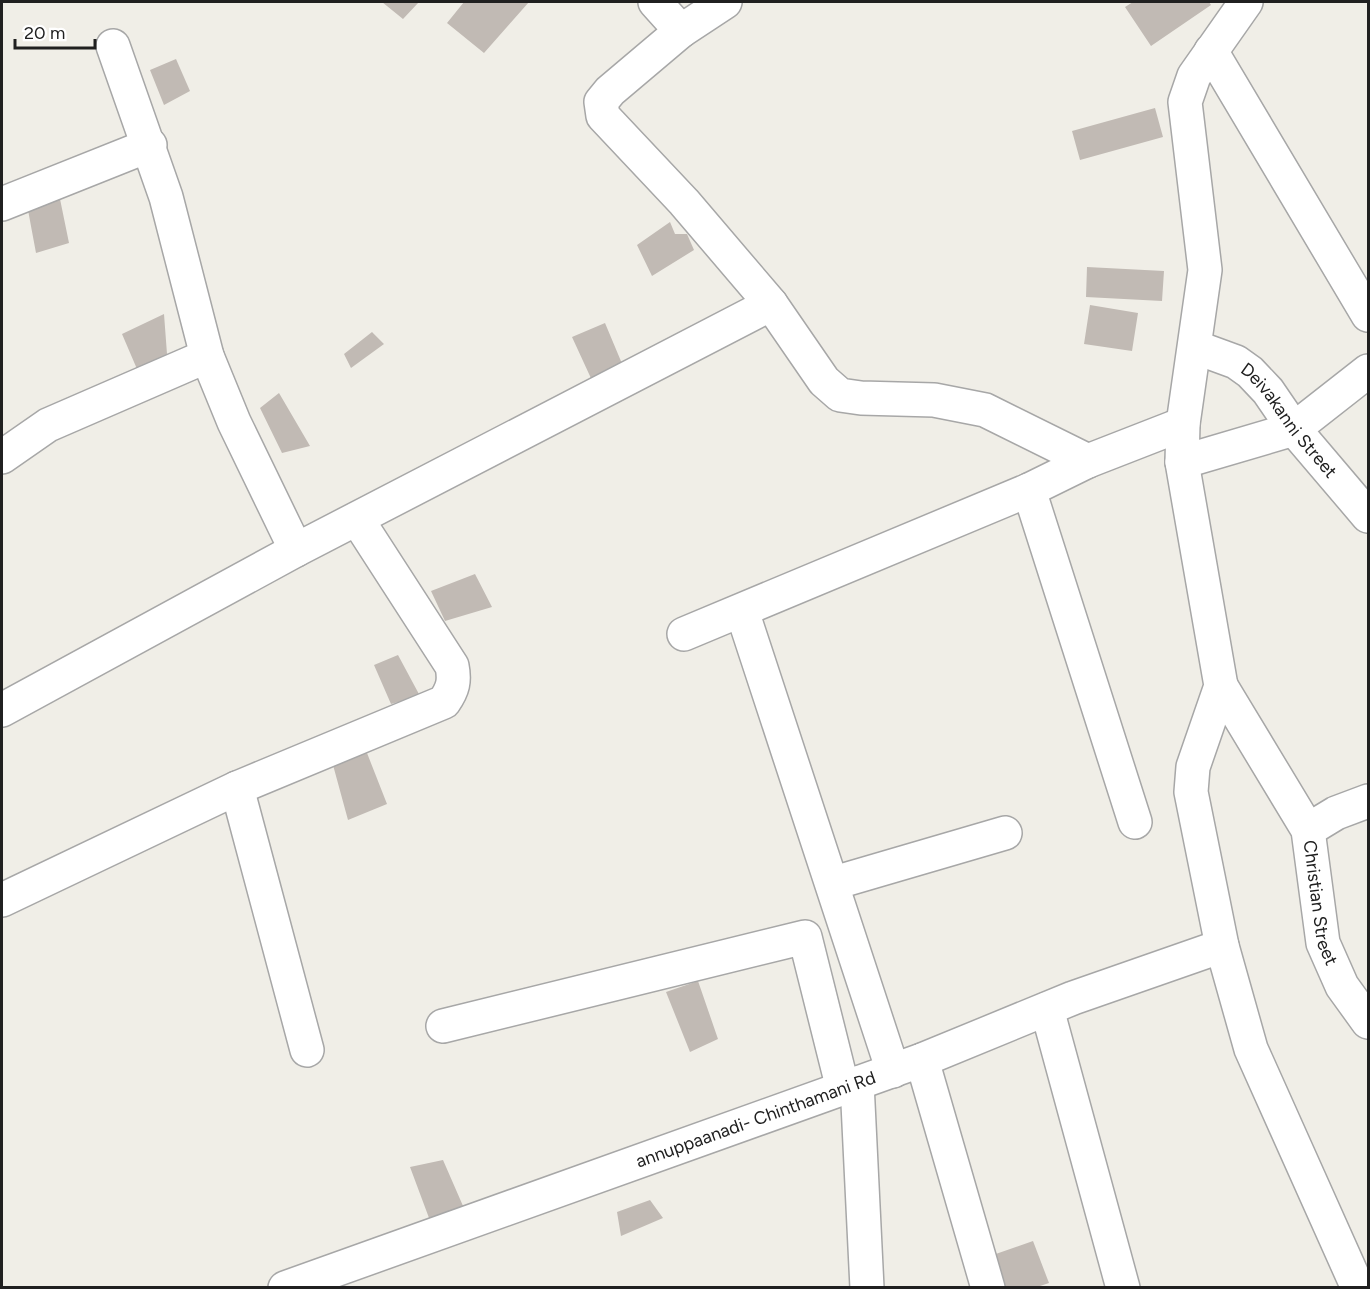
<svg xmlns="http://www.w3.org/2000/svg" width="1370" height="1289" font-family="Figtree,sans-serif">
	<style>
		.building { fill: #c1bab4 }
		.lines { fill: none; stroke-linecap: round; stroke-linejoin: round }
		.minor-casing { stroke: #a7a7a7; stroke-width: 36 }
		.minor { stroke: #fff; stroke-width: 33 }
		.labels { text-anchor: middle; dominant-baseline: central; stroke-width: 4.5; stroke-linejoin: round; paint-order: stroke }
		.street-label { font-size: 18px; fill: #202020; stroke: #fff }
	</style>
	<rect width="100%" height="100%" fill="#f0eee7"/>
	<path class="building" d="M382 2H419L403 19Z
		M464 2H529L484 53 447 23Z
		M1133 2H1209L1211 5 1151 46 1125 7Z
		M176 59 190 91 164 105 150 70Z
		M1155 108 1163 137 1080 160 1072 131Z
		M60 199 69 243 36 253 28 210Z
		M670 222 675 234H687L694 250 652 276 637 245Z
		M1087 267 1164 271 1162 301 1086 297Z
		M1090 305 1138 313 1132 351 1084 344Z
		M164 314 167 354 140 376 122 334Z
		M605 323 623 366 595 387 572 337Z
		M372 332 384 344 351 368 344 354Z
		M279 393 310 446 282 453 260 408Z
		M475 574 492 607 445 621 431 591Z
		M398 655 420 696 391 704 374 665Z
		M367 753 387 804 348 820 333 765Z
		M698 981 718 1039 690 1052 666 992Z
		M443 1160 470 1222 435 1234 410 1167Z
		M650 1200 663 1218 621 1236 617 1212Z
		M1033 1241 1049 1283 1034 1288H1000L990 1256Z"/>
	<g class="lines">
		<defs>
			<g id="minor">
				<path d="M655 2 681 31 610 91 601 102 603 116 684 202 771 304 824 381 840 395 861 398 934 400 985 410 1088 461 1183 424"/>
				<path d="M1246 2 1194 76 1185 102 1205 270 1183 424 1182 462 1221 686 1193 767 1191 792 1222 946 1251 1049 1358 1288"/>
				<path d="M681 31 725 2"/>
				<path d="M113 46 166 197 207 356 234 422 296 550"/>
				<path d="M1211 51 1368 315"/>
				<path d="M2 204 150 145"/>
				<path id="s1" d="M1195 347 1236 362 1250 372 1268 391 1294 429 1368 516"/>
				<path d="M2 457 48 425 207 356"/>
				<path d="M1182 462 1294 429 1368 371"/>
				<path d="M1029 490 1135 822"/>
				<path d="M742 611 893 1071"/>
				<path d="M684 634 1029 490 1088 461"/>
				<path id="s2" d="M1221 686 1308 830 1323 943 1342 986 1368 1022"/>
				<path d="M2 710 296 550 771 304"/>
				<path d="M237 788 307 1050"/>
				<path d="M1308 830 1336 813 1368 801"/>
				<path d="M834 883 1005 833"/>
				<path d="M2 900 237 788 444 702C453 689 455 681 452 666L357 519"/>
				<path d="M1047 1009 1123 1288"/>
				<path d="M443 1026 805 937 843 1089"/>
				<path d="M922 1060 988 1288"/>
				<path d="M857 1083 867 1288"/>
				<path id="s3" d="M285 1288 922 1060 1073 998 1222 946"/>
			</g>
		</defs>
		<use href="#minor" class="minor-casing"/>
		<use href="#minor" class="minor"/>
	</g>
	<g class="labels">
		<g class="street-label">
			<text stroke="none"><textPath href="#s1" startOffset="123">Deivakanni Street</textPath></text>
			<text stroke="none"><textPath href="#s2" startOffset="242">Christian Street</textPath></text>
			<text stroke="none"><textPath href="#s3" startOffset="500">annuppaanadi- Chinthamani Rd</textPath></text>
		</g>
	</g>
	<rect width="1370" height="1289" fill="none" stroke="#202020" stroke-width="6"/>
	<path d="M15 39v9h80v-9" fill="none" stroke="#202020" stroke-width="3"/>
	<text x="24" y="39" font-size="18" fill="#202020" stroke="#ffffff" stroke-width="4.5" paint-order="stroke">20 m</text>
</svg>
